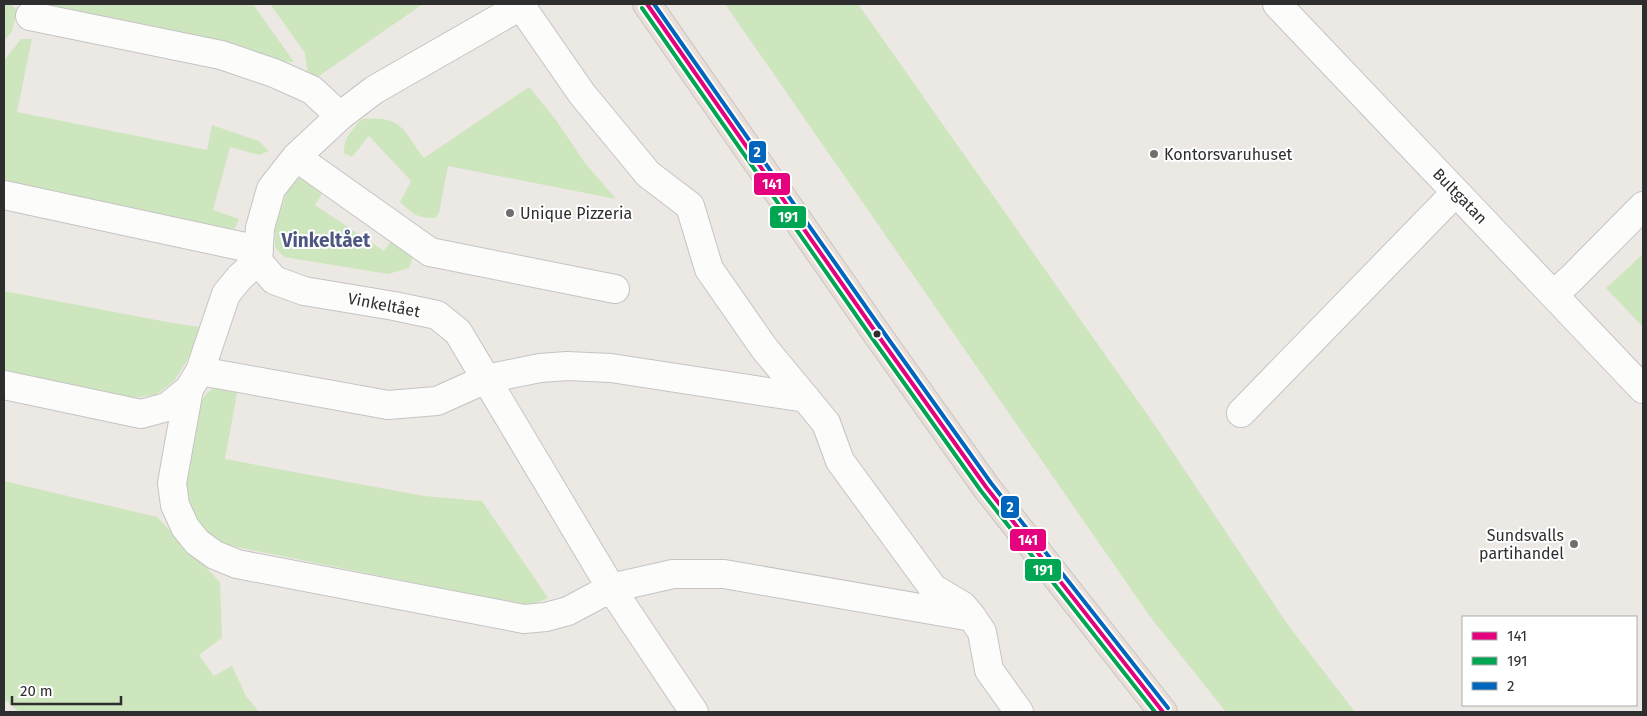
<svg xmlns="http://www.w3.org/2000/svg" width="1647" height="716" font-family="'Fira Sans',sans-serif">
	<style>
		.green { fill: #cee6be }
		.lines { fill: none; stroke-linecap: round; stroke-linejoin: round }
		.minor-casing { stroke: #c5c4c5; stroke-width: 30 }
		.highway-casing { stroke: #c6c5c4; stroke-width: 30 }
		.minor { stroke: #fcfcfb; stroke-width: 28 }
		.highway { stroke: #eadfd6; stroke-width: 28 }
		.bus-1-casing { stroke: #fff; stroke-width: 8 }
		.bus-2-casing { stroke: #fff; stroke-width: 8 }
		.bus-3-casing { stroke: #fff; stroke-width: 8 }
		.bus-1 { stroke: #e5007d; stroke-width: 4 }
		.bus-2 { stroke: #00a651; stroke-width: 4 }
		.bus-3 { stroke: #0065bd; stroke-width: 4 }
		.poi-dot { fill: #706f6e; stroke: #fff; stroke-width: 2 }
		.bus-dot { fill: #2e2e2e; stroke: #fff; stroke-width: 2 }
		.labels { text-anchor: middle; dominant-baseline: central; stroke-width: 4; stroke-linejoin: round; paint-order: stroke }
		.poi-label { font-size: 16px; fill: #2e2e2e; stroke: #fff; text-anchor: start }
		.street-label { font-size: 16px; fill: #2e2e2e; stroke: #fff }
		.quarter-label { font-size: 19px; font-weight: bold; fill: #4d5680; stroke: #fff }
		.line-badge { stroke: #fff; stroke-width: 2 }
		.badge-label { font-size: 14px; text-anchor: middle; font-weight: bold; fill: #fff }
	</style>
	<rect width="100%" height="100%" fill="#ece8e4"/>
	<path class="green" d="M4 4H10L17 10 12 31 4 42Z
		M36 4H253L294 62 275 61Z
		M270 4H423L316 78 308 76 305 53Z
		M725 4H858L1156 427 1288 625 1355 712H1226L1151 618Z
		M21 39H32L17 112 207 150 212 125 259 141 269 151 259 155 230 147 213 210 239 219 235 228 217 232 4 185V61Z
		M529 87 556 120 585 163 616 199 448 166 439 213 435 218C416 218 413 214 400 202L411 181 369 136 352 157 344 153C343 138 353 129 362 119 404 116 401 129 424 158Z
		M300 178 308 179 325 188 315 205 384 251 394 236 413 256 409 268 388 274 284 257 275 247V229L289 184Z
		M1643 254V327L1606 288Z
		M4 291 167 322 199 327 191 354 174 381 156 395 129 398 4 376Z
		M219 385 238 388 225 459 424 496 482 501 548 598 530 606 222 544 203 534 181 486 194 409 207 393Z
		M4 481 157 517 220 582 222 638 199 655 214 676 232 666 246 696 259 712H19L4 699Z"/>
	<g class="lines">
		<defs>
			<path id="minor" d="M524 4 374 90 340 116 296 157 271 189 260 228 258 261 274 280 304 291 394 306 437 315 458 332 611 588 694 712
				M1277 4 1643 389
				M521 6 582 94 648 174 690 206 709 269 764 348 826 423 840 461 933 588 963 606 972 617 982 632 989 670 1019 712
				M30 16 221 55 274 73 312 90 340 116
				M296 157 430 252 615 289
				M4 195 259 250
				M1554 294 1572 278 1643 206
				M200 371 388 405 437 401 486 379 540 368 567 366 611 368 806 398
				M4 385 141 414 167 407 189 389 200 371 226 294 240 277 258 261
				M189 389 172 483 175 505 185 527 197 542 215 555 237 564 524 619 546 617 568 611 611 588 673 574H724L972 617
				M1241 413 1456 192"/>
			<path id="highway" d="M647 4 877 334 986 487 1163 712"/>
		</defs>
		<use href="#minor" class="minor-casing"/>
		<use href="#highway" class="highway-casing"/>
		<use href="#minor" class="minor"/>
		<use href="#highway" class="highway"/>
		<defs>
			<path id="bus-1" d="M647 4 877 334 986 487 1163 712"/>
			<path id="bus-2" d="M642 8 872 338 981 491 1155 712"/>
			<path id="bus-3" d="M654 4 882 330 991 483 1168 708"/>
		</defs>
		<use href="#bus-1" class="bus-1-casing"/>
		<use href="#bus-2" class="bus-2-casing"/>
		<use href="#bus-3" class="bus-3-casing"/>
		<use href="#bus-1" class="bus-1"/>
		<use href="#bus-2" class="bus-2"/>
		<use href="#bus-3" class="bus-3"/>
	</g>
	<g class="poi-dot">
		<circle cx="1154" cy="154" r="5"/>
		<circle cx="510" cy="213" r="5"/>
		<circle cx="1574" cy="544" r="5"/>
	</g>
	<circle class="bus-dot" cx="877" cy="334" r="4.5"/>
	<g class="labels">
		<g class="poi-label">
			<text x="1164" y="154">Kontorsvaruhuset</text>
			<text x="520" y="213">Unique Pizzeria</text>
			<text x="1564" y="535" text-anchor="end">Sundsvalls<tspan x="1564" dy="18">partihandel</tspan></text>
		</g>
		<g class="street-label">
			<text transform="translate(1460 196) rotate(46)">Bultgatan</text>
			<text transform="translate(384 305) rotate(11)">Vinkeltået</text>
		</g>
		<g class="quarter-label">
			<text x="326" y="240">Vinkeltået</text>
		</g>
	</g>
	<g class="line-badge">
		<rect x="748" y="140" width="19" height="24" rx="5" fill="#0065bd"/>
		<rect x="753" y="172" width="38" height="24" rx="5" fill="#e5007d"/>
		<rect x="769" y="205" width="38" height="24" rx="5" fill="#00a651"/>
		<rect x="1000" y="495" width="20" height="24" rx="5" fill="#0065bd"/>
		<rect x="1009" y="528" width="38" height="24" rx="5" fill="#e5007d"/>
		<rect x="1024" y="558" width="38" height="24" rx="5" fill="#00a651"/>
	</g>
	<g class="badge-label">
		<text x="757" y="157">2</text>
		<text x="772" y="189">141</text>
		<text x="788" y="222">191</text>
		<text x="1010" y="512">2</text>
		<text x="1028" y="545">141</text>
		<text x="1043" y="575">191</text>
	</g>
	<rect width="1647" height="716" fill="none" stroke="#2e2e2e" stroke-width="10"/>
	<rect x="1462" y="616" width="175" height="90" fill="#ffffff" stroke="#ababab"/>
	<rect x="1472" y="632" width="25" height="8" fill="#e5007d" stroke="#ababab"/>
	<text x="1507" y="641" font-size="15" fill="#2e2e2e">141</text>
	<rect x="1472" y="657" width="25" height="8" fill="#00a651" stroke="#ababab"/>
	<text x="1507" y="666" font-size="15" fill="#2e2e2e">191</text>
	<rect x="1472" y="682" width="25" height="8" fill="#0065bd" stroke="#ababab"/>
	<text x="1507" y="691" font-size="15" fill="#2e2e2e">2</text>
	<path d="M12 696v8h109v-8" fill="none" stroke="#2e2e2e" stroke-width="2.5"/>
	<text x="20" y="696" font-size="15" fill="#2e2e2e" stroke="#ffffff" stroke-width="4" paint-order="stroke">20 m</text>
</svg>
